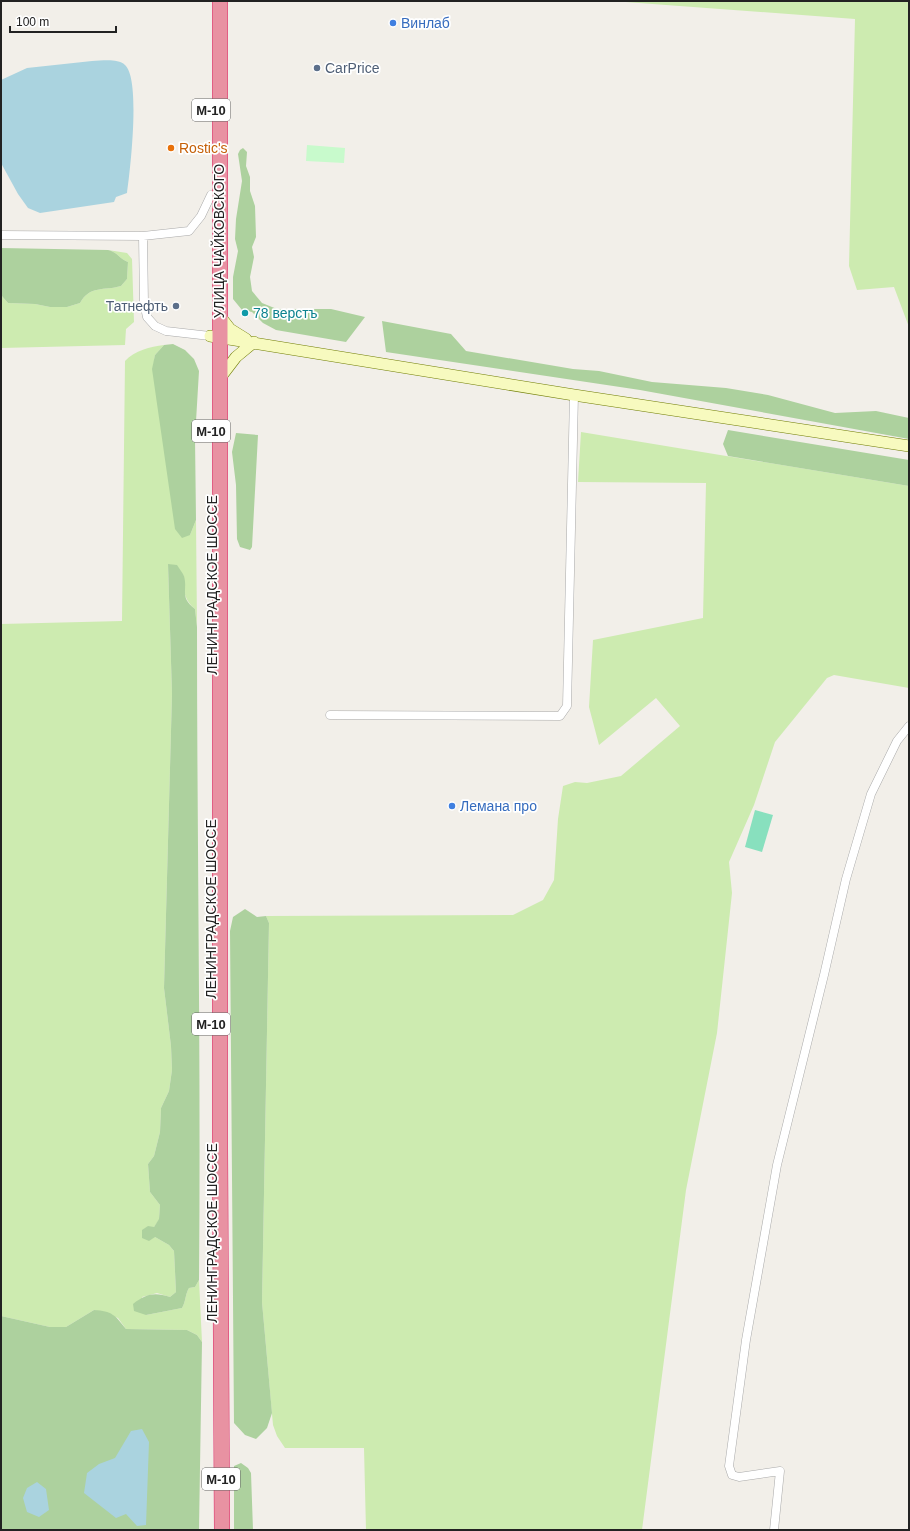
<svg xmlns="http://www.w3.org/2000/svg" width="910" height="1531" font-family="Arial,sans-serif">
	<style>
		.grass { fill: #cdebb0 }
		.forest { fill: #add19e }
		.park { fill: #c8facc }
		.pitch { fill: #88e0be }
		.water { fill: #aad3df }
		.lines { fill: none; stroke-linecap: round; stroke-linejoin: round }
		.street-casing { stroke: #a9a9a9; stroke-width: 9 }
		.secondary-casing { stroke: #707d05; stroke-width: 12 }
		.highway-casing { stroke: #dc2a67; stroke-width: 16 }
		.street { stroke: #fff; stroke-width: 8 }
		.secondary { stroke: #f7fabf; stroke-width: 11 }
		.highway { stroke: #e892a2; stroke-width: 15 }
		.shop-dot { fill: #3f7fe0; stroke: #fff; stroke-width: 1.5 }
		.service-dot { fill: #5c6f8a; stroke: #fff; stroke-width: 1.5 }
		.food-dot { fill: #e8710a; stroke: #fff; stroke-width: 1.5 }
		.culture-dot { fill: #0f9aa8; stroke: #fff; stroke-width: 1.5 }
		.labels { text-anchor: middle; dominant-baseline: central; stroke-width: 3.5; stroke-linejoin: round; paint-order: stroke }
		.shield { fill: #fff; stroke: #646464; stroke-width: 1 }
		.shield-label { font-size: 13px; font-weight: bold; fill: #222 }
		.shop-label { font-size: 14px; fill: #366cbe; stroke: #fff; text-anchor: start }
		.service-label { font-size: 14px; fill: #4e5e75; stroke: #fff; text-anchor: start }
		.food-label { font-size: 14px; fill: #c56008; stroke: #fff; text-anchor: start }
		.street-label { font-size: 14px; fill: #222; stroke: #fff }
		.culture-label { font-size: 14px; fill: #0d838f; stroke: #fff; text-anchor: start }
	</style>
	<rect width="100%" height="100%" fill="#f2efe9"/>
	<path class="grass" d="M612 1H909V327L894 287 857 290 849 266 855 19Z
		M108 250 127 253 132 259 134 322 126 329 125 345 1 348V295L8 303 35 304 50 307H67L80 303C90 285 104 291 121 286L127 279 128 262C118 258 119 253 108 250Z
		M164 345 155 355 153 369 190 535 196 520 197 627 195 609C184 600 183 590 184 576L168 564 172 694 164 988 171 1046 172 1070 169 1091 161 1108 160 1132 154 1156 148 1164 150 1192 160 1205 159 1220 154 1227 155 1237 169 1245 174 1251 176 1292 170 1297 157 1293 142 1297 146 1315 182 1308C186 1301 185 1295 189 1288L195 1287 199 1280 202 1342 197 1335 187 1330 126 1329 118 1318 94 1310 66 1327H50L1 1316V624L122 621 125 361C135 350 150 347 164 345Z
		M581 432 909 486V688L834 675 827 678 775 742 754 805 729 862 732 893 717 1033 686 1190 642 1530H366L364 1448H285L277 1436 273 1425 262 1302 269 923 266 916 513 915 543 900 554 880 558 819 563 786 575 782 587 783 621 776 680 726 656 698 599 745 589 707 593 640 703 618 706 483 578 482Z"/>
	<path class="forest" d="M243 148 247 152 246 166 250 177V191L255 206 256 237 252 247 254 257 250 277 252 291 262 303 277 309H331L365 317 346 342 276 330 263 323 252 312 242 310 233 299V277L238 251 235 239 236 219 242 181 238 154 240 150Z
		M1 248 108 250C119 253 118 258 128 262L127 279 121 286C104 291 90 285 80 303L67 307H50L35 304 8 303 1 295Z
		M382 321 451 334 466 351 573 369 599 371 652 382 726 388 768 395 835 413 876 411 909 418V439L640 390 386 352Z
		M173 344 185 350 194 359 199 371 195 438 196 520 190 535 182 538 175 529 152 369 155 355 164 345Z
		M728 430 909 460V486L728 456 723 444Z
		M236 433 258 435 252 547 250 550 240 547 237 539 236 485 232 452Z
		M168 564 177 565C179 568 182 572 184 576 188 590 179 597 195 609L197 627C197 845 201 1062 199 1280L195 1287 189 1288C185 1295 186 1301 182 1308L146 1315 134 1311 133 1304C146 1294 154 1292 170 1297L176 1292 174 1251 169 1245 155 1237 149 1241 142 1238V1230L148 1226 154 1227 159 1219 160 1205 150 1192 148 1164 154 1156 160 1132 161 1108 169 1091 172 1070 171 1046 164 988 172 694Z
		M245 909 257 917 266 916 269 923 262 1302 272 1413 267 1428 256 1439 245 1435 234 1423 230 931 233 917Z
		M94 1310C112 1311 115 1315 126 1329L187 1330 197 1335 202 1342 199 1530H1V1316L50 1327H66Z
		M241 1463 248 1468 251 1473 253 1530H234V1466Z"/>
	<path class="park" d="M307 145 345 148 344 163 306 161Z"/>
	<path class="pitch" d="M755 810 773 815 762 852 745 847Z"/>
	<path class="water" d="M92 61C102 61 117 58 125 65 141 79 130 172 127 193L116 197 114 202 40 213 28 208 18 194 1 163V80L27 68Z
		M142 1429 149 1442 146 1525 137 1526 126 1514 116 1518 84 1493 87 1473 99 1464 115 1458 131 1431Z
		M37 1482 46 1489 49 1510 39 1517 27 1512 23 1498 27 1488Z"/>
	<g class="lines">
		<defs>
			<path id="street" d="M1 235 143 236 189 231 201 216 211 195
				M143 236 144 303 147 317 155 326 166 331 210 336
				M330 715 560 716 567 706 574 395
				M774 1530 780 1471 739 1477 732 1475 729 1466 746 1340 777 1165 824 975 846 879 871 794 897 741 909 726"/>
			<path id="secondary" d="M219 315 230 329 246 339
				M210 336 574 395 909 446
				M220 378 236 357 254 342"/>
			<path id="highway" d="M220 1V1148L222 1530"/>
		</defs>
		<use href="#street" class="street-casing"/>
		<use href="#secondary" class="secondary-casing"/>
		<use href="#highway" class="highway-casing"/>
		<use href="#street" class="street"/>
		<use href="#secondary" class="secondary"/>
		<use href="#highway" class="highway"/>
	</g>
	<g class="shop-dot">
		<circle cx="393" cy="23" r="4"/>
		<circle cx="452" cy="806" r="4"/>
	</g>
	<g class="service-dot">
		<circle cx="317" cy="68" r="4"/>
		<circle cx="176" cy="306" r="4"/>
	</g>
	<circle class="food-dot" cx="171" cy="148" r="4"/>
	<circle class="culture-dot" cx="245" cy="313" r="4"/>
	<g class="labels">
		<g class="shield">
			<rect x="192" y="99" width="38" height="22" rx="3"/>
			<rect x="192" y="420" width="38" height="22" rx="3"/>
			<rect x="192" y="1013" width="38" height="22" rx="3"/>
			<rect x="202" y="1468" width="38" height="22" rx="3"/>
		</g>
		<g class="shield-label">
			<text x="211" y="110">М-10</text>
			<text x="211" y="431">М-10</text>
			<text x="211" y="1024">М-10</text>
			<text x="221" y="1479">М-10</text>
		</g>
		<g class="shop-label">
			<text x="401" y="23">Винлаб</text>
			<text x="460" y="806">Лемана про</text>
		</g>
		<g class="service-label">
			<text x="325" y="68">CarPrice</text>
			<text x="168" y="306" text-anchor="end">Татнефть</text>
		</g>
		<g class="food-label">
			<text x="179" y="148">Rostic's</text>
		</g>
		<g class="street-label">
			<text transform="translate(219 241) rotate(-90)">УЛИЦА ЧАЙКОВСКОГО</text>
			<text transform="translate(212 585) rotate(-90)">ЛЕНИНГРАДСКОЕ ШОССЕ</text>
			<text transform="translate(211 909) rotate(-90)">ЛЕНИНГРАДСКОЕ ШОССЕ</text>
			<text transform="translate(212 1233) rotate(-90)">ЛЕНИНГРАДСКОЕ ШОССЕ</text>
		</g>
		<g class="culture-label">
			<text x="253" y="313">78 верстъ</text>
		</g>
	</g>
	<rect width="910" height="1531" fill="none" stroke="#222222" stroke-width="4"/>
	<path d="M10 26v6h106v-6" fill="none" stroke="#222222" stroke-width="2"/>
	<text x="16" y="26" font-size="12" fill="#222222" stroke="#ffffff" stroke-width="3" paint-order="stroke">100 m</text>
</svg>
